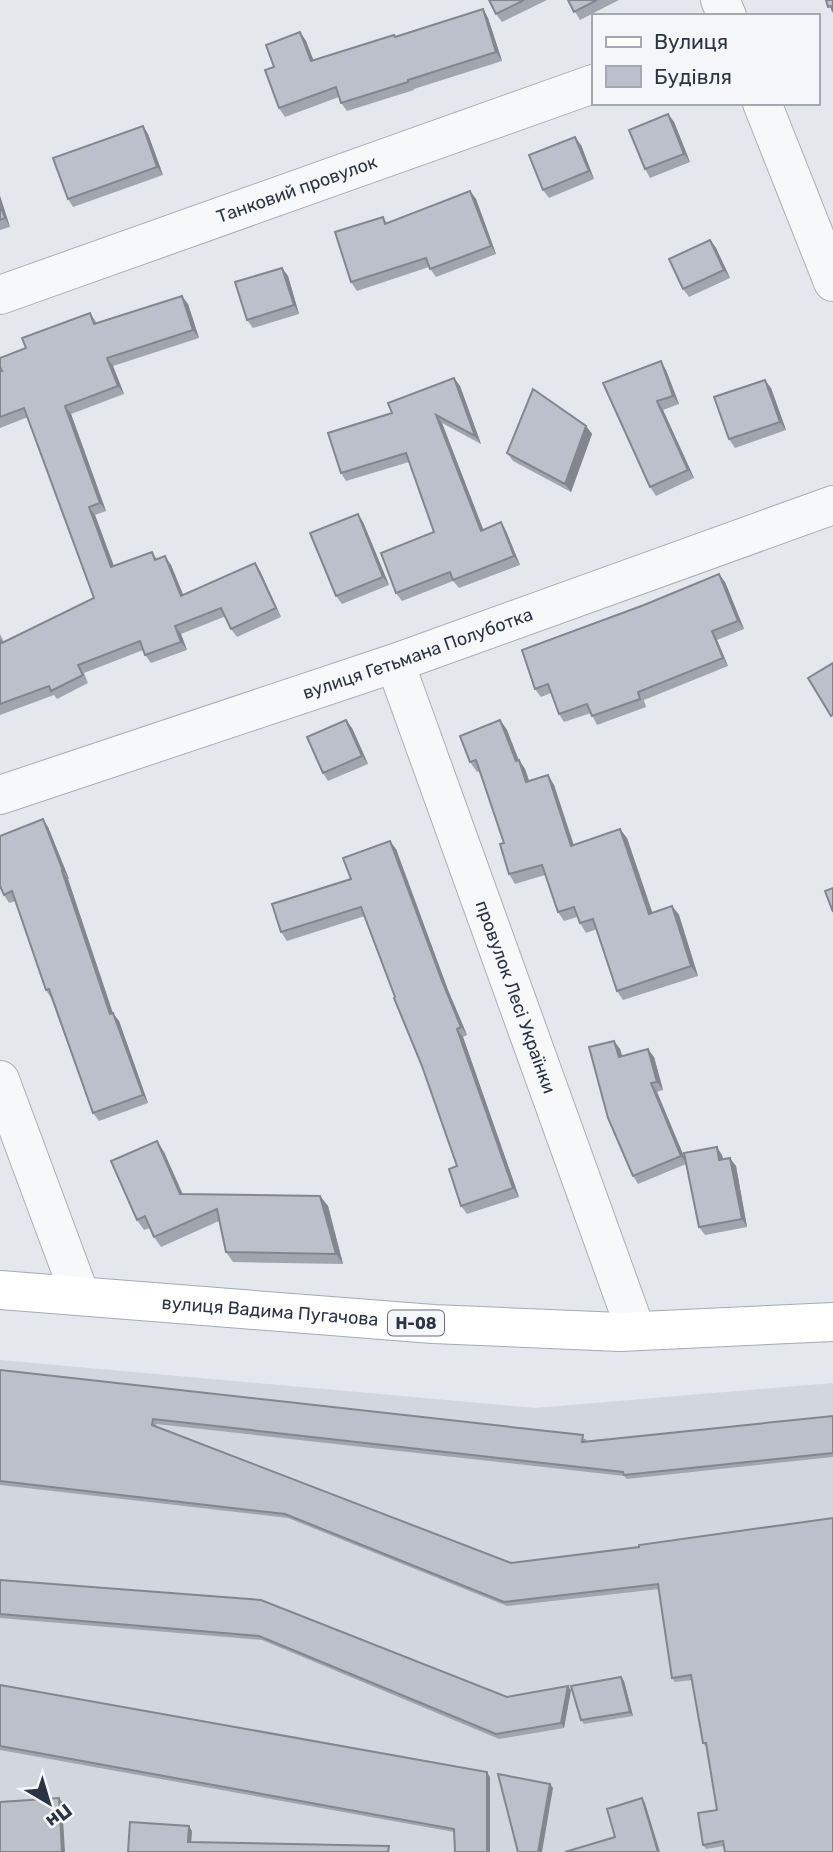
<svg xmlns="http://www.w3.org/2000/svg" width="833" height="1852" font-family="Rubik,sans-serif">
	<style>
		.built { fill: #d2d6de }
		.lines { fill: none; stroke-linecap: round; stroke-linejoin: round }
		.minor-casing { stroke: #a9aeb7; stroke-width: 40 }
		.major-casing { stroke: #a3abb8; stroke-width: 40 }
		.minor { stroke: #f7f8fa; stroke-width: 38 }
		.major { stroke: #fff; stroke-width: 38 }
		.wall { fill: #a1a5ae }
		.shaded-wall { fill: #83868d }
		.building { fill: #bbc0ca; stroke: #83868d; stroke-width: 2 }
		.labels { text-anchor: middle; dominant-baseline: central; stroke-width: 6; stroke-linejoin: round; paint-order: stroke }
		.shield { fill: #f4f6f9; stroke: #676e7b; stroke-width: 2 }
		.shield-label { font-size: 16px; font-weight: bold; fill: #2b3445 }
		.street-label { font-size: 18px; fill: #2b3445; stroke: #f4f6f9 }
	</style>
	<rect width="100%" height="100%" fill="#e4e7ec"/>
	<path class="built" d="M0 1360 535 1408 833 1383V1852H0Z"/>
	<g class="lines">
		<defs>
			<g id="minor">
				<path d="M720 0 727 16"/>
				<path d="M762 103 833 282"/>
				<path id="s1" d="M0 295 593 84"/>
				<path id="s2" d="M395 663 636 1331"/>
				<path id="s3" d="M0 795 395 663 833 505"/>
				<path d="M0 1080 80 1295"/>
			</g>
			<g id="major">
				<path id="s4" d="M0 1290 433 1324 620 1332 833 1322"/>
			</g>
		</defs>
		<use href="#minor" class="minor-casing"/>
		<use href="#major" class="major-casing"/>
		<use href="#minor" class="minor"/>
		<use href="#major" class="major"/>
	</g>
	<path class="wall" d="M489 0H547L502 22 496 14Z
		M568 0H619L580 20Z
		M483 9 488 18 502 61 414 89V90L347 111 341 103 339 97 285 117 279 108 274 67 300 32 306 41 313 60 394 35 396 37Z
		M668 114 674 122 690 162 650 178 645 169Z
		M143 126 148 134 163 175 73 207 68 199Z
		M581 145 594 179 549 198 543 190Z
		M470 191 476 199 496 254 436 277 429 267 357 291 351 282 383 217 387 223Z
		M0 196 10 227 0 230Z
		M710 240 716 248 730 278 689 297 683 289Z
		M282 268 288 276 299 314 253 328 247 320Z
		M188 304 199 338 113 366 124 394 71 414 106 511 95 515 114 566 152 552 157 559 171 565 183 595 255 563 260 571 281 617 237 637 231 629 226 616 181 634 187 650 151 663 145 655 143 650 84 673 88 683 57 699 54 695 0 715V634L4 642 94 598 28 417 0 428V371L26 348 90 313 97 323Z
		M666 370 679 404 663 410 694 478 656 496 650 487 603 383Z
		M454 378 460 386 481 444 442 423 483 530 501 522 506 531 520 565 459 588 453 581 402 601 396 593 434 532 409 462 346 481 341 473 392 413Z
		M771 388 786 430 735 448 729 439Z
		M586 426 592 434 571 492 513 461 507 453Z
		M363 522 389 585 342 604 336 596Z
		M725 582 744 629 717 640 728 666 644 700 646 707 597 725 591 713 564 722 559 714 551 693 541 697 535 689Z
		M500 720 507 730 519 760 525 769 529 781 548 775 554 785 574 845 627 838 652 913 672 906 679 915 698 976 623 1000 617 991 597 929 586 933 580 923 577 917 564 921 558 912 545 875 515 884 509 874 504 843 480 771 477 772 470 762Z
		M352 728 368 764 328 781 323 773Z
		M48 827 69 879H68L112 1013 119 1021 148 1103 99 1121 93 1113 51 998 46 990 16 901 9 903 4 895Z
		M396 849 448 990 467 1035 463 1037 519 1197 467 1214 461 1206 457 1166 422 1066 395 997 365 916 287 941 281 932 351 879Z
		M614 1041 620 1049 622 1056 654 1057 663 1090 657 1092 686 1161 722 1155 723 1159 736 1166 747 1227 705 1235 699 1227 686 1164 638 1184 633 1176Z
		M164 1152 183 1194 320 1196 328 1206 343 1264 233 1262 226 1252 219 1221 161 1247 154 1237 150 1228 144 1230 137 1220Z
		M0 1370 586 1439V1442L833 1416V1457L627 1479 624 1476 156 1424V1426L511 1563 639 1547 833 1518 724 1846 706 1849 703 1845 717 1810 707 1748 703 1743 692 1680 675 1682 672 1678 659 1589 507 1606 288 1518 0 1485Z
		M0 1580 261 1600 507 1697 571 1690 564 1728 499 1739 262 1640 0 1618Z
		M621 1677 624 1681 633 1716 584 1724 581 1720Z
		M0 1685 490 1777 454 1832 0 1750Z"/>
	<path class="shaded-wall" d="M483 9 488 18 502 61 496 52Z
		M300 32 306 41 317 69 311 61Z
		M668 114 674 122 690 162 684 154Z
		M143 126 148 134 163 175 157 167Z
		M575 137 581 145 594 179 589 171Z
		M470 191 476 199 496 254 491 246Z
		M0 196 10 227 5 218 0 205Z
		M710 240 716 248 730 278 724 270Z
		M282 268 288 276 299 314 294 305Z
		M182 296 188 304 199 338 193 330Z
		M107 358 113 366 124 394 118 386Z
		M661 361 666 370 679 404 673 396Z
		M454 378 460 386 481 444 475 436Z
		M765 380 771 388 786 430 780 422Z
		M657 401 663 410 694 478 688 470Z
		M65 406 71 414 106 511 100 503Z
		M436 415 442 423 487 539 481 531Z
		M586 426 592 434 571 492 565 484Z
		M89 507 95 515 117 575 111 567Z
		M358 514 363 522 389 585 383 577Z
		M501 522 506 531 520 565 514 556Z
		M165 556 171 565 187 604 181 596Z
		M255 563 260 571 281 617 276 608Z
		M719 574 725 582 744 629 738 621Z
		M175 626 181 634 187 650 181 642Z
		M712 631 717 640 728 666 723 658Z
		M346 720 352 728 368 764 362 756Z
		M500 720 507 730 521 767 519 760 525 769 533 792 526 782 516 761Z
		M548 775 554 785 577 856 571 846Z
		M43 819 48 827 69 879 63 871Z
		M620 829 627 838 656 923 649 914Z
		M390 841 396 849 448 990 467 1035 461 1027 442 981Z
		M62 871 68 879 116 1022 110 1014Z
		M672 906 679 915 698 976 691 966Z
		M113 1013 119 1021 148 1103 143 1095Z
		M457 1029 463 1037 519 1197 513 1188Z
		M614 1041 620 1049 625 1065 619 1057Z
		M648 1049 654 1057 663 1090 657 1082Z
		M651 1083 657 1092 687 1164 681 1156Z
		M157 1141 164 1152 187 1205 180 1194Z
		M717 1147 722 1155 725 1168 719 1160Z
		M730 1158 736 1166 747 1227 742 1219Z
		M320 1196 328 1206 343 1264 336 1254Z
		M621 1677 624 1681 633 1716 630 1712Z
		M568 1686 571 1690 564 1728 561 1723Z
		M487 1772 490 1777V1852H487Z
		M550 1784 553 1788 542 1852H538Z
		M59 1798 62 1802 65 1852H62Z
		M642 1798 645 1803 660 1852H658Z
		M189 1826 192 1831 191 1846 188 1842Z"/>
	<path class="building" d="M489 0H524L496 14Z
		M568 0H597L574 12Z
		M826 0H833V12L831 6 828 7Z
		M483 9 496 52 408 80V82L341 103 336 87 279 108 265 70 274 67 266 45 300 32 311 61 394 35 395 37Z
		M668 114 684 154 645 169 629 130Z
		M143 126 157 167 68 199 53 158Z
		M575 137 589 171 543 190 529 155Z
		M470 191 491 246 430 269 426 258 351 282 335 232 383 217 385 224Z
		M0 205 5 218 0 220Z
		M710 240 724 270 683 289 669 259Z
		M282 268 294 305 247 320 235 282Z
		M182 296 193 330 107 358 118 386 65 406 100 503 89 507 111 567 152 552 155 560 165 556 181 596 255 563 276 608 231 629 221 608 175 626 181 642 145 655 140 641 78 665 83 675 51 691 49 686 0 704V640L2 643 94 598 24 408 0 417V371H2L0 367V358L26 348 22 338 90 313 94 324Z
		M661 361 673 396 657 401 688 470 650 487 603 383Z
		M454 378 475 436 436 415 481 531 501 522 514 556 453 580 450 572 396 593 381 553 434 532 406 453 341 473 328 433 392 413 388 403Z
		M765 380 780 422 729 439 714 397Z
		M533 389 586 426 565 484 507 453Z
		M358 514 383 577 336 596 310 533Z
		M719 574 738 621 712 631 723 658 638 692 640 699 592 716 587 704 559 714 548 684 535 689 522 650 644 605Z
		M833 663V715L831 716 808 678Z
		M346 720 362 756 323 773 307 737Z
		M500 720 516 761 519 760 526 782 548 775 571 846 620 829 649 914 672 906 691 966 617 991 593 919 580 923 574 907 558 912 542 865 509 874 500 844 504 843 476 760 470 762 460 736Z
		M43 819 63 871H62L110 1014 113 1013 143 1095 93 1113 49 989 46 990 12 891 4 895 0 886V836Z
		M390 841 442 981 461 1027 457 1029 513 1188 461 1206 449 1169 457 1166 422 1066 394 998 395 997 361 907 281 932 272 904 351 879 343 858Z
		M833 888V912L825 891Z
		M614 1041 619 1057 648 1049 657 1082 651 1083 681 1156 633 1176 608 1118 589 1047Z
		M157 1141 180 1194 320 1196 336 1254 226 1252 217 1209 154 1237 145 1216 137 1220 111 1161Z
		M717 1147 719 1160 730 1158 742 1219 699 1227 684 1153Z
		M0 1370 583 1435 582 1442 833 1416V1453L624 1475 623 1472 153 1419 152 1425 511 1563 639 1547V1545L833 1518V1852H725L723 1841 703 1845 698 1813 717 1810 706 1743H703L691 1675 672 1678 658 1584 504 1602 285 1514 0 1481Z
		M0 1580 261 1600 507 1697 568 1686 561 1723 496 1734 259 1636 0 1614Z
		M621 1677 630 1712 581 1720 571 1686Z
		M0 1685 487 1772V1852H455L454 1829 0 1746Z
		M498 1774 550 1784 538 1852H518Z
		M59 1798 62 1852H0V1802Z
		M642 1798 658 1852H565L615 1837 607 1809Z
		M130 1822 189 1826 188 1842 389 1846 388 1852H128Z"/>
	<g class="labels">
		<rect class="shield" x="388" y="1310.5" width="56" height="25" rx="5"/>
		<g class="shield-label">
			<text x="416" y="1323">Н-08</text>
		</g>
		<g class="street-label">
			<text stroke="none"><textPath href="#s1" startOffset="315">Танковий провулок</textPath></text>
			<text stroke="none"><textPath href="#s3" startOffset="441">вулиця Гетьмана Полуботка</textPath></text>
			<text stroke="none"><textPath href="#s2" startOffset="355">провулок Лесі Українки</textPath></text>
			<text stroke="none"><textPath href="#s4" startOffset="271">вулиця Вадима Пугачова</textPath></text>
		</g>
	</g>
	<rect x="592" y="14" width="228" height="91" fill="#f4f6f9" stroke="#a4a8b1" stroke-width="2"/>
	<rect x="606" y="37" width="35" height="10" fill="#ffffff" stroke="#a4a8b1" stroke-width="2"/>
	<text x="654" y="49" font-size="21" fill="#2b3445">Вулиця</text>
	<rect x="606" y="66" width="35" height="21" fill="#bbc0ca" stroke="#a4a8b1" stroke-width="2"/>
	<text x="654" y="84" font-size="21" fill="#2b3445">Будівля</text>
	<g transform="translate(49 1803) rotate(142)" stroke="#f4f6f9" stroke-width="5" paint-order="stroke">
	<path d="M0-5L12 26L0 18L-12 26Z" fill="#2b3445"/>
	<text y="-10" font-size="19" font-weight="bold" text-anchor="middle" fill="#2b3445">Пн</text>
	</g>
</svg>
